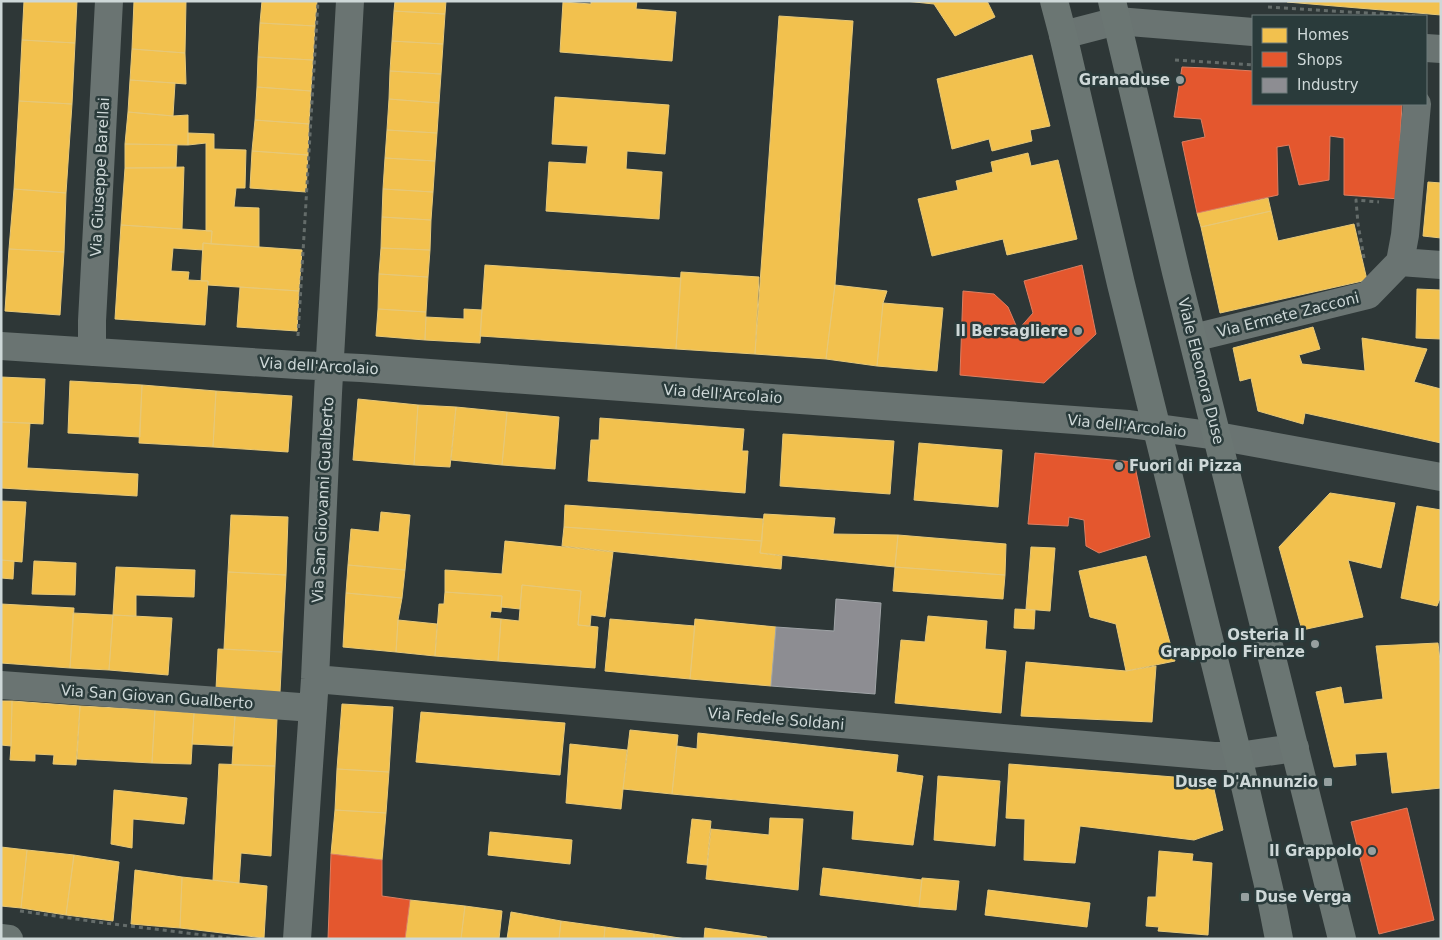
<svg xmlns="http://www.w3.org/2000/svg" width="1442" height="940" font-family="'DejaVu Sans',sans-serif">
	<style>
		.homes { fill: #f2c14e; stroke: #e7c877 }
		.shops { fill: #e4572e; stroke: #dd7e61 }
		.industry { fill: #8d8d92; stroke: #a0a4a7 }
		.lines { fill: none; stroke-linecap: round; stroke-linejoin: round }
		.path { stroke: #646c6a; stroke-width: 3; stroke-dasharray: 4 4; stroke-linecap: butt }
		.street { stroke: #6a7472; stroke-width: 28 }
		.secondary { stroke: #6b7673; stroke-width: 28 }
		.poi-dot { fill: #96a0a0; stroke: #2a3b3b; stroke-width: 2 }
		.labels { text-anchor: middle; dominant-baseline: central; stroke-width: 5; stroke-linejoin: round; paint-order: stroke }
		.poi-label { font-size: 15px; font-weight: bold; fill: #ced8d8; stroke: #2a3b3b; text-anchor: end }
		.street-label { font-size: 15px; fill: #ced8d8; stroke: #2a3b3b }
	</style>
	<rect width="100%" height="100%" fill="#2e3737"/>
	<path class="homes" d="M24 1H77L75 43 22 40Z
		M134 1H186L185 53 132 49Z
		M262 1H317L315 26 260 23Z
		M395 1H446L445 14 394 11Z
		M591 1H637L636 9 676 12 672 61 560 52 563 2 591 4Z
		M905 1H987L995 17 955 36 934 4Z
		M1287 1H1441V15L1287 2Z
		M394 11 445 14 443 44 392 41Z
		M779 16 853 21 835 285 826 359 755 354Z
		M260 23 315 26 313 60 258 57Z
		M22 40 75 43 72 104 19 101Z
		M392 41 443 44 441 74 390 71Z
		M132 49 185 53 186 84 130 80Z
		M1032 55 1050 126 1030 130 1032 141 992 151 989 139 952 149 937 79Z
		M258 57 313 60 311 91 257 87Z
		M390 71 441 74 439 103 389 99Z
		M130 80 175 83 173 116 128 112Z
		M257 87 311 91 309 124 255 120Z
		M555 97 669 105 665 154 627 151 626 169 662 172 659 219 546 211 549 162 586 164 588 146 552 144Z
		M389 99 439 103 437 133 387 130Z
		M19 101 72 104 66 193 14 189Z
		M128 112 173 116 188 115V145L125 144Z
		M255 120 309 124 308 155 252 151Z
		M387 130 437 133 435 161 385 158Z
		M188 133 214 134V149L246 150 245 188H236L234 207 259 208V247L211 244 212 231H206V143L188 145Z
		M125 144 177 145 176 168H125Z
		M252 151 308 155 306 192 250 188Z
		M1028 153 1031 166 1058 160 1077 239 1007 255 1003 239 932 256 918 199 958 190 956 181 993 172 991 162Z
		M385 158 435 161 433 192 383 189Z
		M184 167 182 229 121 225 125 168Z
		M1428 182 1441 183V238L1423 236Z
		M14 189 66 193 64 252 9 249Z
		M383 189 433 192 431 220 382 217Z
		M1268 198 1271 211 1201 227 1197 213Z
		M1271 211 1278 241 1354 224 1367 280 1220 313 1201 227Z
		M382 217 431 220 430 250 381 248Z
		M121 225 212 231 211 244 203 243V250L173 248 171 271 189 272 188 280 208 281 205 325 115 319Z
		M203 243 302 250 299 291 208 285V281H201Z
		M381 248 430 250 428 277 379 274Z
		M9 249 64 252 60 315 5 311Z
		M485 265 681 278 676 349 480 336Z
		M681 272 759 277 755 354 676 349Z
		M379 274 428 277 426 312 378 309Z
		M835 285 887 291 883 303 877 366 826 359Z
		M240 287 299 291 297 331 237 327Z
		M1417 289 1441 290V339L1416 338Z
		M883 303 943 308 937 371 877 366Z
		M378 309 426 312 425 340 376 336Z
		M464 309 482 310 480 343 425 340 426 317 464 319Z
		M1313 327 1320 349 1299 355 1302 364 1365 371 1362 338 1427 349 1414 382 1441 389V443L1305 413 1303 424 1258 411 1251 378 1240 381 1233 348Z
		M1 377 45 379 43 424 1 422Z
		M70 381 142 385 140 437 68 433Z
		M142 385 216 391 213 447 139 443Z
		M216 391 292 396 288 452 213 447Z
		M358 399 418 405 414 465 353 460Z
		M418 405 456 407 450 467 414 465Z
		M456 407 507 412 502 465 451 460Z
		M507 412 559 417 555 469 502 465Z
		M600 418 744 429 742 451H748L745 493 588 481 591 440H599Z
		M1 422 30 423 27 468 138 474 137 496 1 488Z
		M783 434 894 441 890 494 780 486Z
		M919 443 1002 450 998 507 914 500Z
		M1330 493 1395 503 1381 568 1348 560 1363 617 1302 630 1279 547Z
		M1 501 26 502 22 562 1 560Z
		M565 505 763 519 762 541 564 527Z
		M1417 506 1441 510V596L1437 606 1401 598Z
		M381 512 410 515 405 570 348 565 351 529 379 532Z
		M764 514 835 518 833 534 898 535 895 567 760 553Z
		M231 515 288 517 286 575 228 572Z
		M564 527 762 541 760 553 782 556 781 569 562 546Z
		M898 535 1006 544 1005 575 895 567Z
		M505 541 613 552 605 617 591 615 590 626 578 625 581 591 522 585 520 609 501 607 502 596 445 592V570L502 574Z
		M1031 547 1055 548 1050 611 1026 609Z
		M1146 556 1175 661 1126 671 1116 624 1090 617 1079 571Z
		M1 560 14 561 13 579 1 578Z
		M34 561 76 563 75 595 32 594Z
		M348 565 405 570 402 598 346 593Z
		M116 567 195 570 194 597 136 595V616L113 615Z
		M895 567 1005 575 1003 599 893 591Z
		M228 572 286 575 282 652 224 649Z
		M522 585 581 591 578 625 598 627 595 668 498 661 501 619 519 621Z
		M445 592 502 596 501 612 491 611 490 618 501 619 498 661 435 656 439 604H444Z
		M346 593 402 598 398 620 396 652 343 647Z
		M1 604 74 608 70 668 1 663Z
		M1015 609 1035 610 1034 629 1014 628Z
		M73 613 113 615 109 670 70 668Z
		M113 615 172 618 168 675 109 670Z
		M928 616 987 621 985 649 1006 651 1001 713 895 703 901 640 925 642Z
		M610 619 695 626 690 679 605 671Z
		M695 619 776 627 771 686 690 679Z
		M398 620 437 624 435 656 396 652Z
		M1438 643 1441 670V788L1392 793 1387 752 1355 754 1356 765 1334 767 1316 692 1341 687 1344 704 1383 699 1376 646Z
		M218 649 282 652 280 692 216 689Z
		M1026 662 1126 671 1156 666 1152 722 1021 716Z
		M1 701H12L11 746 1 745Z
		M12 701 80 706 76 765 53 764 54 755 35 754V761L10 760 11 746Z
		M342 704 393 707 389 772 337 769Z
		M80 706 155 710 152 763 77 759Z
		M155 710 194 713 191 764 152 763Z
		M421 712 565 723 560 775 416 762Z
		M194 713 235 716 233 746 192 744Z
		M235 716 277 719 275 766 232 765Z
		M630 730 678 735 672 794 623 789Z
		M698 733 898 755 896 772 923 776 913 845 852 839 854 811 672 794 677 746 697 749Z
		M570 744 627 750 621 809 566 803Z
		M219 764 275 766 271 856 241 853 239 883 213 880Z
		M1009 764 1212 780 1223 830 1194 840 1080 826 1075 863 1024 860 1025 819 1006 818Z
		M337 769 389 772 386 813 335 810Z
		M938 776 1000 781 995 846 934 840Z
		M114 790 187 798 184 824 133 819 132 848 111 844Z
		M335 810 386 813 382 860 331 854Z
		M770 818 803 819 798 890 706 879 711 829 769 835Z
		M692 819 711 821 707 865 687 863Z
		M490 832 572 840 570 864 488 855Z
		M1 847 27 850 21 908 1 906Z
		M27 850 74 855 66 915 21 908Z
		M1159 851 1193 854 1192 861 1212 863 1208 935 1158 931 1159 927 1146 926 1148 897H1156Z
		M74 855 119 862 113 921 66 915Z
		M823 868 922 880 919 907 820 895Z
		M135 870 182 877 180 928 131 924Z
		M182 877 267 886 264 938 180 928Z
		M922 878 959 881 956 910 919 907Z
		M988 890 1090 903 1087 927 985 915Z
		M410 900 465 906 461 939H405Z
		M465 906 502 911 499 939H461Z
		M511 912 561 921 559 939H507Z
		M561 921 605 927 604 939H559Z
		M605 927 654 934V939H604Z
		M705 928 767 937V939H704Z
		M654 934 686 939H654Z"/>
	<path class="shops" d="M1182 67 1207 68 1253 71V104H1402L1400 141 1403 142 1400 199 1344 195V138L1330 136 1329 180 1299 185 1289 145 1277 147 1278 195 1197 213 1182 142 1205 137 1201 119 1174 117Z
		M1082 265 1096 334 1044 383 960 375 963 291 994 294 1008 307 1018 330 1033 313 1024 281Z
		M1035 453 1134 462 1150 537 1099 553 1086 546 1084 520 1069 517 1068 526 1028 524Z
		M1407 808 1434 920 1379 934 1351 822Z
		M331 854 382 860V896L410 900 405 939H328Z"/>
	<path class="industry" d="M836 599 881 603 875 694 771 686 776 627 834 631Z"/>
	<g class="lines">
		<path class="path" d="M1268 7 1415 16
			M1175 60 1253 65
			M1364 258 1358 224 1356 200 1379 202
			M298 336 318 1
			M20 911 104 923 237 939"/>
		<path class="street" d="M1063 35 1117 21 1253 32
			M1426 48 1441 49
			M1400 262 1405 235 1417 104
			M1193 338 1368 295 1400 262 1441 265
			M1 346 297 365 361 368 1129 424 1217 436 1441 477
			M92 352V321L109 1
			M315 679 1214 756H1238L1295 748
			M1 685 313 708
			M297 939 315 679 328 393 350 1"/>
		<path class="secondary" d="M1054 1 1063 35 1121 284 1238 756 1270 893 1279 939
			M1112 1 1176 272 1342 939
			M1 938 9 939"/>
	</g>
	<g class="poi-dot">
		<circle cx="1180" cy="80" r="5"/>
		<circle cx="1078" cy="331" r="5"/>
		<circle cx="1119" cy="466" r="5"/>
		<circle cx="1315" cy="644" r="5"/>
		<rect x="1323" y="777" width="10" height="10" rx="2.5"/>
		<circle cx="1372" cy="851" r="5"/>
		<rect x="1240" y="892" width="10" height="10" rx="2.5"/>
	</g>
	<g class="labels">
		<g class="poi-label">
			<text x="1170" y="80">Granaduse</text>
			<text x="1068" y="331">Il Bersagliere</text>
			<text x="1129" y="466" text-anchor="start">Fuori di Pizza</text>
			<text x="1305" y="635">Osteria Il<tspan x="1305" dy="17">Grappolo Firenze</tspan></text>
			<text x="1318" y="782">Duse D'Annunzio</text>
			<text x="1362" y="851">Il Grappolo</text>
			<text x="1255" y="897" text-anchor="start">Duse Verga</text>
		</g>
		<g class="street-label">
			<text transform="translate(100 177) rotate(-87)">Via Giuseppe Barellai</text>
			<text transform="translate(1288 315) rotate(-14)">Via Ermete Zacconi</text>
			<text transform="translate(319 366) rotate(3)">Via dell'Arcolaio</text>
			<text transform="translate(1201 371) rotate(76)">Viale Eleonora Duse</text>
			<text transform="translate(723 394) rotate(4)">Via dell'Arcolaio</text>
			<text transform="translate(1127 426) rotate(6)">Via dell'Arcolaio</text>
			<text transform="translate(323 500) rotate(-87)">Via San Giovanni Gualberto</text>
			<text transform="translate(157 697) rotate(4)">Via San Giovan Gualberto</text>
			<text transform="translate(776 719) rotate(5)">Via Fedele Soldani</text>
		</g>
	</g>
	<rect width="1442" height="940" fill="none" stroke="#ced8d8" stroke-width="5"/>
	<rect x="1252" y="15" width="175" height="90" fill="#2a3b3b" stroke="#6c7a7a"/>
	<rect x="1262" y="28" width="25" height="15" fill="#f2c14e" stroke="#6c7a7a"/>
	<text x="1297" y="40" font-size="15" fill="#ced8d8">Homes</text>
	<rect x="1262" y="52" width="25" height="15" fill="#e4572e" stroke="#6c7a7a"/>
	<text x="1297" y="65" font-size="15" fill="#ced8d8">Shops</text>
	<rect x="1262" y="78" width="25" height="15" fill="#8d8d92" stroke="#6c7a7a"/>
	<text x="1297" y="90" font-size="15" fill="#ced8d8">Industry</text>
</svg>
